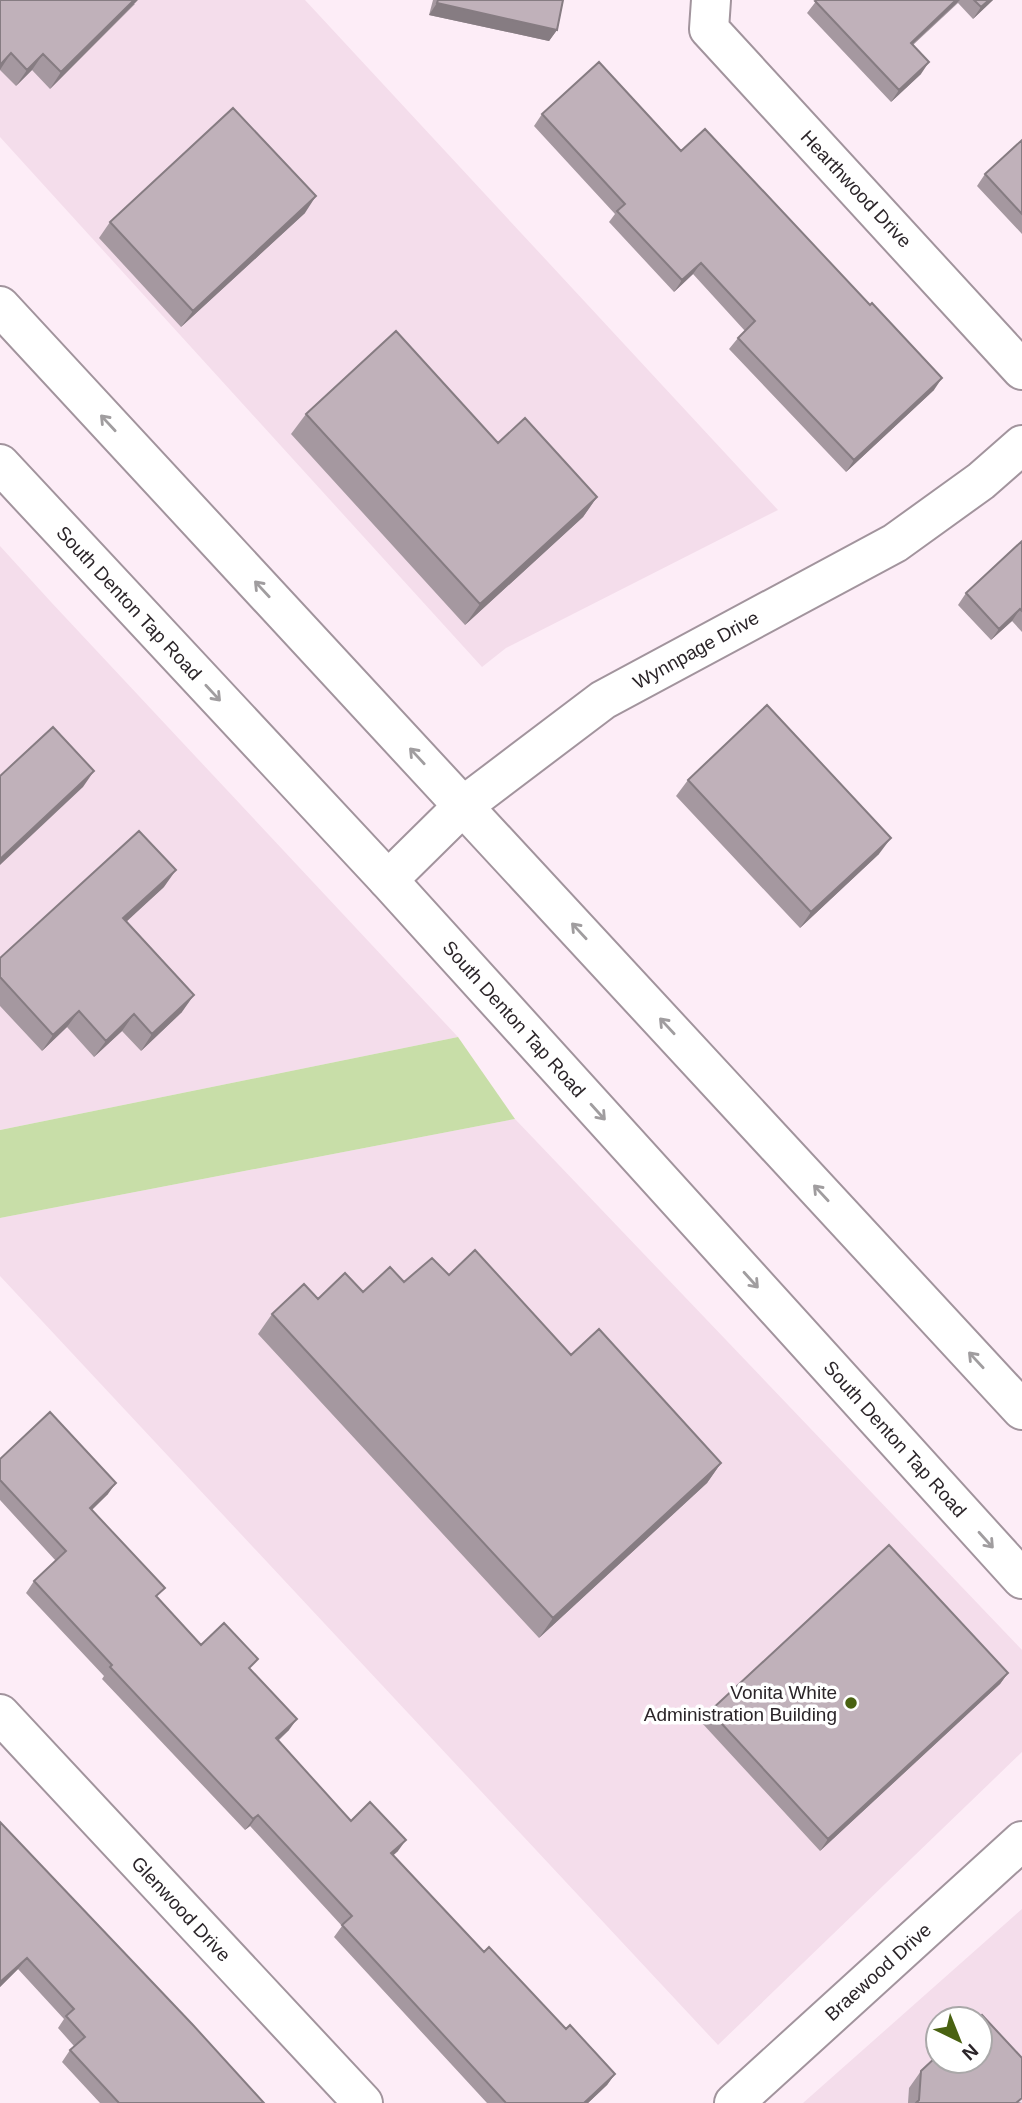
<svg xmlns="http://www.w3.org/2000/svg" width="1022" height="2103" font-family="Helvetica,sans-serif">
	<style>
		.built { fill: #f4ddeb; fill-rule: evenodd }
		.green { fill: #c8dea8 }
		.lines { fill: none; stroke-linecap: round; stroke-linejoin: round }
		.minor-casing { stroke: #a2949d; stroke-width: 42 }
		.primary-casing { stroke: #a2949d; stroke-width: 42 }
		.minor { stroke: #fff; stroke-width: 38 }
		.primary { stroke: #fff; stroke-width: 38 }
		.wall { fill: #a598a0 }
		.shaded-wall { fill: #867c82 }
		.building { fill: #c0b1ba; stroke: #867c82; stroke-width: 2 }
		.oneway { stroke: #a09d9f }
		.poi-dot { fill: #496211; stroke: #fff; stroke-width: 2.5 }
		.labels { text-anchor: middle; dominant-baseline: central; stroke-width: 7; stroke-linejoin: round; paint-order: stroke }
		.street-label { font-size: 19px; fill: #2b2529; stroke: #fff }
		.poi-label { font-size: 19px; fill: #2b2529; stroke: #fff; text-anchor: end }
	</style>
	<rect width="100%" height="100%" fill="#fdedf7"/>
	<path class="built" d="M0 0H305L778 510 506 648 482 667 0 137Z
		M0 546 51 602 458 1037 0 1130Z
		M515 1119 1022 1650V1752L718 2045 0 1276V1218Z
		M1022 1909V2103H803ZM938 2019H980V2061H938Z"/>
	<path class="green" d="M458 1037 515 1119 0 1218V1130Z"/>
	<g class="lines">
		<defs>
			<path id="minor" d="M711 0 709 29 1022 370
				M388 880 463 806 603 700 895 543 981 481 1022 445
				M0 1714 363 2103
				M734 2103 1022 1841"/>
			<path id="primary" d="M0 306 1022 1410
				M0 464 388 880 1022 1579"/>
		</defs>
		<use href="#minor" class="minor-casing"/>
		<use href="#primary" class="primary-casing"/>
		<use href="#minor" class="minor"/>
		<use href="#primary" class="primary"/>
	</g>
	<path class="wall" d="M0 0 135 4 50 89 32 70 16 86 0 70Z
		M433 0H563L557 30 549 41 429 15Z
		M817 0H993L973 19 958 3 913 45 921 74 891 102 807 13Z
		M542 114 681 151 934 390 846 472 729 349 738 338 745 331 693 274 674 292 609 222 615 214 534 126Z
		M1022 140V234L977 186 985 174Z
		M305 213 181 327 99 238 110 222Z
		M306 414 498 443 597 497 583 517 465 625 291 434Z
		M1022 541V632L1012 621 991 640 958 605 966 593Z
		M688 780 879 854 800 928 676 796Z
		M164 887 126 921 182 1012 141 1051 122 1031 94 1057 67 1027 42 1051 0 1006V958Z
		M449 1275 571 1355 721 1463 707 1483 539 1638 258 1334 272 1314 318 1299 363 1292 404 1282Z
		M0 1459 108 1494 92 1510 158 1598 201 1645 251 1670 289 1730 278 1741 351 1821 398 1851 393 1855 484 1952 615 2074 607 2085 588 2103H487L334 1937 342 1926 250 1826 245 1830 102 1679 104 1676 26 1593 34 1581 56 1561 0 1500Z
		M1008 1673 1000 1684 820 1851 702 1723 710 1711Z
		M0 1822 264 2103H100L62 2062 70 2050 74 2046 58 2028 64 2019 18 1969 0 1987Z
		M921 2071 1022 2103H908L909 2088Z"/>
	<path class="shaded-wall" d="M134 0H138L50 89 61 72Z
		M956 0H960L902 54 911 43Z
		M989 0H993L973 19 981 7Z
		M437 3 557 30 549 41 429 15Z
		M11 53 0 70V65Z
		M43 54 32 70 16 86 27 70Z
		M929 62 921 74 891 102 899 90Z
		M316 196 305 213 181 327 193 311Z
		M701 263 693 274 674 292 682 280Z
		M942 378 934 390 846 472 854 460Z
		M597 497 583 517 465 625 480 604Z
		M1020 609 1012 621 991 640 999 629Z
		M94 771 83 787 0 865V859Z
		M891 838 879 854 800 928 811 912Z
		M176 870 164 887 112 935 123 918Z
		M194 995 182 1012 141 1051 152 1034Z
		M79 1011 67 1027 42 1051 53 1035Z
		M134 1014 122 1031 94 1057 106 1041Z
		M721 1463 707 1483 539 1638 553 1618Z
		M116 1483 108 1494 82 1519 90 1508Z
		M1008 1673 1000 1684 820 1851 828 1839Z
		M297 1719 289 1730 267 1750 276 1738Z
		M258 1815 250 1826 245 1830 253 1819Z
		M406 1840 398 1851 383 1865 391 1853Z
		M27 1958 18 1969 0 1987V1982Z
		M615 2074 607 2085 588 2103H584Z"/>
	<path class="building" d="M0 0H134L61 72 43 54 27 70 11 53 0 65Z
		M438 0H563L557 30 437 3Z
		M817 0H956L911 43 929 62 899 90 815 1Z
		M974 0H989L981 7Z
		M599 62 681 151 705 129 870 305 872 303 942 378 854 460 738 338 755 321 701 263 682 280 617 211 625 204 542 114Z
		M233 108 316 196 193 311 110 222Z
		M1022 140V214L985 174Z
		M396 331 498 443 525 418 597 497 480 604 306 414Z
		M1022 541V611L1020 609 999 629 966 593Z
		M767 705 891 838 811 912 688 780Z
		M53 727 94 771 0 859V776Z
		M139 831 176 870 123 918 194 995 152 1034 134 1014 106 1041 79 1011 53 1035 0 977V958Z
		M475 1250 571 1355 599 1329 721 1463 553 1618 272 1314 304 1284 318 1299 345 1273 363 1292 390 1267 404 1282 432 1258 449 1275Z
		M50 1412 116 1483 90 1508 165 1588 156 1596 201 1645 224 1623 258 1659 249 1668 297 1719 276 1738 351 1821 370 1802 406 1840 391 1853 484 1952 489 1947 566 2029 570 2025 615 2074 584 2103H506L342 1925 352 1916 258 1815 253 1819 110 1667 112 1665 34 1581 66 1551 0 1480V1459Z
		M889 1545 1008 1673 828 1839 710 1711Z
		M0 1822 193 2025 264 2103H119L70 2050 85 2037 66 2016 74 2009 27 1958 0 1982Z
		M982 2015 1022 2058V2098L1016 2103H916L919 2100 921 2071 938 2055V2061H980V2019H978Z"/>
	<defs><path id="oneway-shaft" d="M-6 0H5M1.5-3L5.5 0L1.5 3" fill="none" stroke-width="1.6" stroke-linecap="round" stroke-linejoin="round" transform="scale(1.75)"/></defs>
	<g class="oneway">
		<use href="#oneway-shaft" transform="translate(108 423) rotate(-133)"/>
		<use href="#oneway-shaft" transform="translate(262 589) rotate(-133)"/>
		<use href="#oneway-shaft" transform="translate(213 693) rotate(47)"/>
		<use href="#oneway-shaft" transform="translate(417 756) rotate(-133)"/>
		<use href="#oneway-shaft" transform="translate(579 931) rotate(-133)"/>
		<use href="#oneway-shaft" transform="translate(667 1026) rotate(-133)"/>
		<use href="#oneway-shaft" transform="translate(598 1112) rotate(48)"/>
		<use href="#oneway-shaft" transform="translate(821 1193) rotate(-133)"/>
		<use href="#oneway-shaft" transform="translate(751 1280) rotate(48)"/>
		<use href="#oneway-shaft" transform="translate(976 1360) rotate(-133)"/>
		<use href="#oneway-shaft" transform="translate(986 1540) rotate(48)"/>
	</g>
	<circle class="poi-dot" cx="851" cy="1703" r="7"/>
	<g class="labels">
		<g class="street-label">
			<text transform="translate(856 189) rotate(47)">Hearthwood Drive</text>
			<text transform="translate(129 603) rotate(47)">South Denton Tap Road</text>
			<text transform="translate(696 650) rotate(-29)">Wynnpage Drive</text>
			<text transform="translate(514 1019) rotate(48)">South Denton Tap Road</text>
			<text transform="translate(895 1439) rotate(48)">South Denton Tap Road</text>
			<text transform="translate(181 1909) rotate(47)">Glenwood Drive</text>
			<text transform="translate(878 1972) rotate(-42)">Braewood Drive</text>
		</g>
		<g class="poi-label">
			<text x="837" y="1692">Vonita White<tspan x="837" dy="22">Administration Building</tspan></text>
		</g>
	</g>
	<g transform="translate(959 2040) rotate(137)"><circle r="33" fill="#ffffff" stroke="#aaa8a9" stroke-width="2"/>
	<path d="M0-5L12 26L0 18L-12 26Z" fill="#496211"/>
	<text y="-10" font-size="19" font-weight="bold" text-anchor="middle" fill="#2b2529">N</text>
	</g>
</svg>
